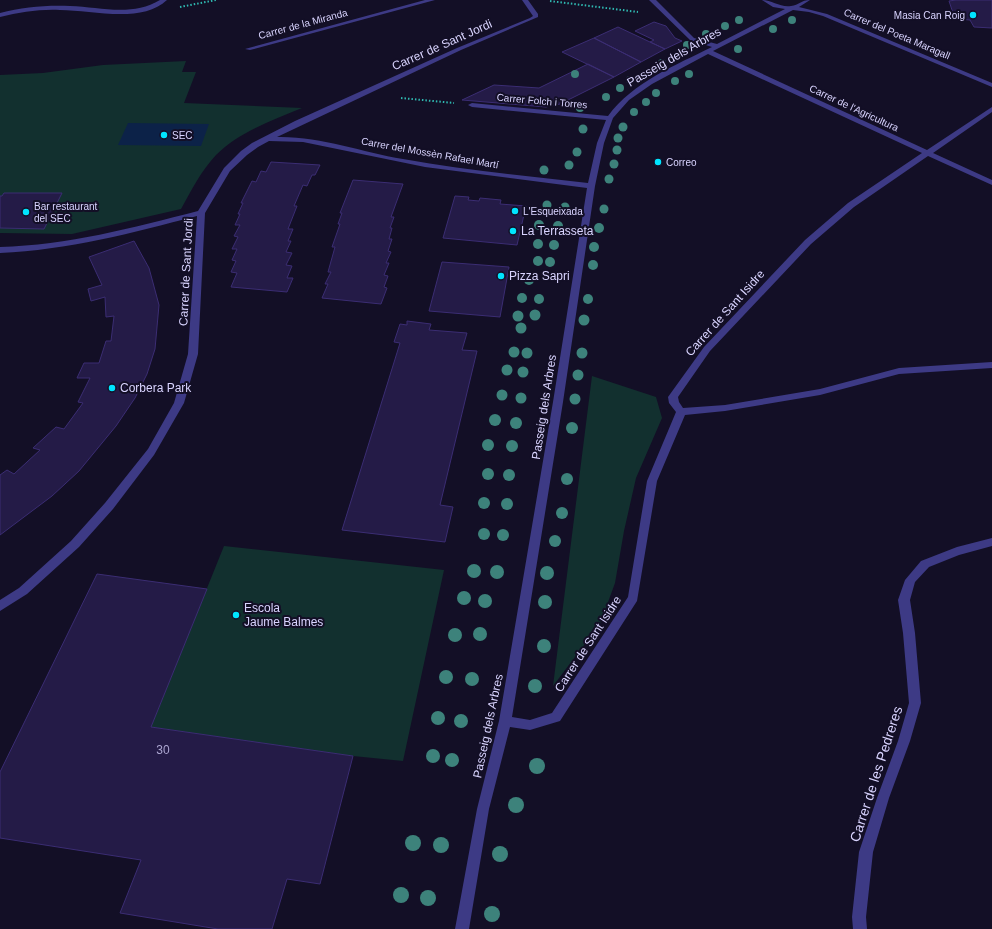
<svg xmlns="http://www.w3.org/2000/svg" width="992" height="929" font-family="Helvetica,sans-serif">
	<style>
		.green { fill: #12302f }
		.water { fill: #0c2248 }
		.building { fill: #241b47; stroke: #3b2d73 }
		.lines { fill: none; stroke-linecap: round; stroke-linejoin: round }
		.path { stroke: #2fb8b0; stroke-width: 2; stroke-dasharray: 1.5 2; stroke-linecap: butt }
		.minor { fill: #3d3a85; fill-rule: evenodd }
		.tree { fill: #3d827b }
		.poi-dot { fill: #00e5ff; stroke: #130f26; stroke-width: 1.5 }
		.labels { text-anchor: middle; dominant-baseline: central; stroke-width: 4; stroke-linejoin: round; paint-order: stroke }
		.far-poi-label { font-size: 10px; fill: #d9d4ff; stroke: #130f26; text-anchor: start }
		.far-street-label { font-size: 10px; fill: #d9d4ff; stroke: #130f26 }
		.street-label { font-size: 12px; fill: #d9d4ff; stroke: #130f26 }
		.poi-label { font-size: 12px; fill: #d9d4ff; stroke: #130f26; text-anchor: start }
		.near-number-label { font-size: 12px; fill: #aca6d1 }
		.near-street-label { font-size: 14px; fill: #d9d4ff; stroke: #130f26 }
	</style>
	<rect width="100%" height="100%" fill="#130f26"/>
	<path class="green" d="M186 61 182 72H196L184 103 302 108C273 120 239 132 216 155 201 171 191 191 181 209L72 234 0 233V75L43 73 103 65Z
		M592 376 656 397 662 418 636 478 624 531 615 583 600 624 553 686Z
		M224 546 444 570 403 761 353 756 151 727Z"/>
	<path class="water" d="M128 123 209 124 201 146 118 145Z"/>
	<path class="building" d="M956 0H992V28L974 27 970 20 957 19 952 10 949 1Z
		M654 22 666 26 675 38 682 41 665 49 650 42 654 40 635 31Z
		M618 27 650 42 665 49 641 62 594 38Z
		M594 38 641 62 614 77 562 52Z
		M588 64 614 77 560 104 546 107 462 100 494 85 539 88Z
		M271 162 320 165 315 175H312L307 186 303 185 294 206H297L288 229H293L288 241H291L286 252 292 253 286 265 292 266 287 278H293L287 292 231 287 237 273 231 272 236 261 232 260 237 249H232L238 237 234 236 240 225H235L240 214H238L243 203H241L252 181 256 182 261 171 266 172Z
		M353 180 403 184 391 217H394L390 228H392L389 239H392L388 251 391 252 386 263H389L384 275 388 276 384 287 387 288 381 304 322 298 328 284H325L331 272H328L335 247H332L340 224H338L342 213H340Z
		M4 193H62L44 229 0 228V196H2Z
		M455 196 469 197 468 200 479 201 480 198 501 200 500 204 526 206 517 245 443 238Z
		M134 241 149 268 159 305 155 349 147 374 135 398 116 426 79 471 52 496 0 535V475L7 470 14 474 40 450 33 448 56 427 64 429 83 403 78 402 90 378H77L84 363H99L106 341H111L114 316 106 317 105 297 91 301 88 289 102 285 89 257Z
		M442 262 509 267 500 317 429 311Z
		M407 321 431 324 429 330 467 333 462 350 477 351 440 505 453 507 445 542 342 530 400 343 394 342 400 324 407 325Z
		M97 574 207 589 151 727 353 756 320 884 287 879 272 929H218L120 913 141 860 0 838V772Z"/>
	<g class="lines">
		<path class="path" d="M550 1 638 12
			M180 7 216 0
			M401 98 454 103"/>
		<path class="minor" d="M160 0H167C142 24 92 10 60 10 40 9 20 12 0 17V13C23 7 46 5 70 6 100 7 132 17 160 0Z
			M425 0H435L250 50 245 49Z
			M522 0H528L538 14V17L461 50 277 137C320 136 361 152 403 159 464 170 526 176 588 183L597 143 606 120 472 107 468 105 472 103 608 116C633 82 676 65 712 47L690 40 649 0H656L694 38 717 44 785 9 773 7 762 0C772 0 781 8 791 6 799 5 801 0 810 0L799 7 827 14 992 83V87L823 16 809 12 793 10 713 51 927 150 992 107V112L933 153 992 180V185L928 156 854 207 811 244 710 351 678 397 679 402 683 408 725 405 820 389 899 368 992 362V368L899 374 820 395 725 411 685 415 657 481 637 601 560 721 530 730 510 727 489 809 469 929H455L477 809 499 721 553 402 587 188 425 167 303 142 269 141 258 147 247 155 230 171 205 213 198 354 184 403 154 455 113 509 79 547 27 594 0 611V600L19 588 71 541 105 503 148 449 174 403 188 354 197 216C132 233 68 250 0 253V247C68 245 132 228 198 211L224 168 241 151 252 143 295 121 457 48 530 18 533 16ZM708 54 922 153 848 203 805 240 704 347 668 397 669 403 676 412 647 481 628 597 552 713 530 720 512 717 563 402 595 186 604 143 613 118 629 100 652 84Z
			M992 538V546L959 555 929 567 915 582 910 600 915 633 921 703 910 741 889 798 873 852 866 917 867 929H853L852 917 859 852 877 798 898 741 909 703 903 633 898 600 905 580 921 561 957 547Z"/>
	</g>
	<g class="tree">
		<circle cx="739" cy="20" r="4"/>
		<circle cx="792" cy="20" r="4"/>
		<circle cx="725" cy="26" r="4"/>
		<circle cx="773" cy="29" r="4"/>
		<circle cx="706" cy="34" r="4"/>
		<circle cx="687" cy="45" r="4"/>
		<circle cx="738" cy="49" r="4"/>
		<circle cx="662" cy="63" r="4"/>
		<circle cx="575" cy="74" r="4"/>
		<circle cx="689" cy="74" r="4"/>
		<circle cx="630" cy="80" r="4"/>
		<circle cx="675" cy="81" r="4"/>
		<circle cx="620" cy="88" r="4"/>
		<circle cx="656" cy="93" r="4"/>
		<circle cx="606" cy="97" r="4"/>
		<circle cx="646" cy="102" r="4"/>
		<circle cx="580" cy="108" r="4"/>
		<circle cx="634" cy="112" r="4"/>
		<circle cx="623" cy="127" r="4.5"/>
		<circle cx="583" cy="129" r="4.5"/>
		<circle cx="618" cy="138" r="4.5"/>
		<circle cx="617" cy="150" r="4.5"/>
		<circle cx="577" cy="152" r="4.5"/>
		<circle cx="614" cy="164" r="4.5"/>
		<circle cx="569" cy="165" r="4.5"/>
		<circle cx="544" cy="170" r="4.5"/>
		<circle cx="609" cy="179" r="4.5"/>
		<circle cx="547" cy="205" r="4.5"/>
		<circle cx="565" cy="207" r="4.5"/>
		<circle cx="604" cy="209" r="4.5"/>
		<circle cx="539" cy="225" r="5"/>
		<circle cx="558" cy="226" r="5"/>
		<circle cx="599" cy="228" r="5"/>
		<circle cx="538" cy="244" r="5"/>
		<circle cx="554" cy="245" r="5"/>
		<circle cx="594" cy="247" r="5"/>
		<circle cx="538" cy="261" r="5"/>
		<circle cx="550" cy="262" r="5"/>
		<circle cx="593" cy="265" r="5"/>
		<circle cx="529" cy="280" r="5"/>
		<circle cx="522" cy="298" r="5"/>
		<circle cx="539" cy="299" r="5"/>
		<circle cx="588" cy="299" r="5"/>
		<circle cx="535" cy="315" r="5.5"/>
		<circle cx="518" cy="316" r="5.5"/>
		<circle cx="584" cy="320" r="5.5"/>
		<circle cx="521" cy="328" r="5.5"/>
		<circle cx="514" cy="352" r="5.5"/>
		<circle cx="527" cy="353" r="5.5"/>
		<circle cx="582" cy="353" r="5.5"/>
		<circle cx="507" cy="370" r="5.5"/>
		<circle cx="523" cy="372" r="5.5"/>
		<circle cx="578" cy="375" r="5.5"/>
		<circle cx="502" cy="395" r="5.5"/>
		<circle cx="521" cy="398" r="5.5"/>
		<circle cx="575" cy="399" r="5.5"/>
		<circle cx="495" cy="420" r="6"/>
		<circle cx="516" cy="423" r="6"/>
		<circle cx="572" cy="428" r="6"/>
		<circle cx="488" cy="445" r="6"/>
		<circle cx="512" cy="446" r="6"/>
		<circle cx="488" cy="474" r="6"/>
		<circle cx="509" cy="475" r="6"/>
		<circle cx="567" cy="479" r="6"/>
		<circle cx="484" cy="503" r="6"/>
		<circle cx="507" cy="504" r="6"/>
		<circle cx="562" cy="513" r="6"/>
		<circle cx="484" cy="534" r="6"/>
		<circle cx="503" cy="535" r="6"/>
		<circle cx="555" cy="541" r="6"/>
		<circle cx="474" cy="571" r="7"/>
		<circle cx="497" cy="572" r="7"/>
		<circle cx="547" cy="573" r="7"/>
		<circle cx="464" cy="598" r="7"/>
		<circle cx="485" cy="601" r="7"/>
		<circle cx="545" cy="602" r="7"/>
		<circle cx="480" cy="634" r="7"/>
		<circle cx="455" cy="635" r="7"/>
		<circle cx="544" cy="646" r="7"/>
		<circle cx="446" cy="677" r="7"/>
		<circle cx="472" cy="679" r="7"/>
		<circle cx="535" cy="686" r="7"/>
		<circle cx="438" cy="718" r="7"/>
		<circle cx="461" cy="721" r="7"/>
		<circle cx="433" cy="756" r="7"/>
		<circle cx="452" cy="760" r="7"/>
		<circle cx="537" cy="766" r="8"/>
		<circle cx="516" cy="805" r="8"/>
		<circle cx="413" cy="843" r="8"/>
		<circle cx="441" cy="845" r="8"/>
		<circle cx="500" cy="854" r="8"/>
		<circle cx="401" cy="895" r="8"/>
		<circle cx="428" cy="898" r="8"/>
		<circle cx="492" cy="914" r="8"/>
	</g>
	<g class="poi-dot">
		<circle cx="973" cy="15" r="4"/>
		<circle cx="164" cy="135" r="4"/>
		<circle cx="658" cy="162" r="4"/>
		<circle cx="515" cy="211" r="4"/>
		<circle cx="26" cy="212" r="4"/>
		<circle cx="513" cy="231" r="4"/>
		<circle cx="501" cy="276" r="4"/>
		<circle cx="112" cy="388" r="4"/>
		<circle cx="236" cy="615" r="4"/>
	</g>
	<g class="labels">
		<g class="far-poi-label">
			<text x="965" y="15" text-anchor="end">Masia Can Roig</text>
			<text x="172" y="135">SEC</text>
			<text x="666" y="162">Correo</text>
			<text x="34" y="206">Bar restaurant<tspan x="34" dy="12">del SEC</tspan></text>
			<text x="523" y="211">L'Esqueixada</text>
		</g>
		<g class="far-street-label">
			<text transform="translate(303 24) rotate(-15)">Carrer de la Miranda</text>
			<text transform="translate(897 34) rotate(23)">Carrer del Poeta Maragall</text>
			<text transform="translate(542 101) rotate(5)">Carrer Folch i Torres</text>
			<text transform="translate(854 108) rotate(25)">Carrer de l'Agricultura</text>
			<text transform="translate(430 153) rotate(10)">Carrer del Mossèn Rafael Martí</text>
		</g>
		<g class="street-label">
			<text transform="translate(442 45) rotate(-24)">Carrer de Sant Jordi</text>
			<text transform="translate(674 57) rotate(-30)">Passeig dels Arbres</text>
			<text transform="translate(186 272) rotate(-87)">Carrer de Sant Jordi</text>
			<text transform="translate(725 313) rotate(-48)">Carrer de Sant Isidre</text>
			<text transform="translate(544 407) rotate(-81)">Passeig dels Arbres</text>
			<text transform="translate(588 644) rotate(-57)">Carrer de Sant Isidre</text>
			<text transform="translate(488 726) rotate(-78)">Passeig dels Arbres</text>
		</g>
		<g class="poi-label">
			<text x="521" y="231">La Terrasseta</text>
			<text x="509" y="276">Pizza Sapri</text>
			<text x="120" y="388">Corbera Park</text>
			<text x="244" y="608">Escola<tspan x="244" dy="14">Jaume Balmes</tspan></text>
		</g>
		<g class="near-number-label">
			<text x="163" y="750">30</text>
		</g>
		<g class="near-street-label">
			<text transform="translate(876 774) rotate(-72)">Carrer de les Pedreres</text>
		</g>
	</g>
</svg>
